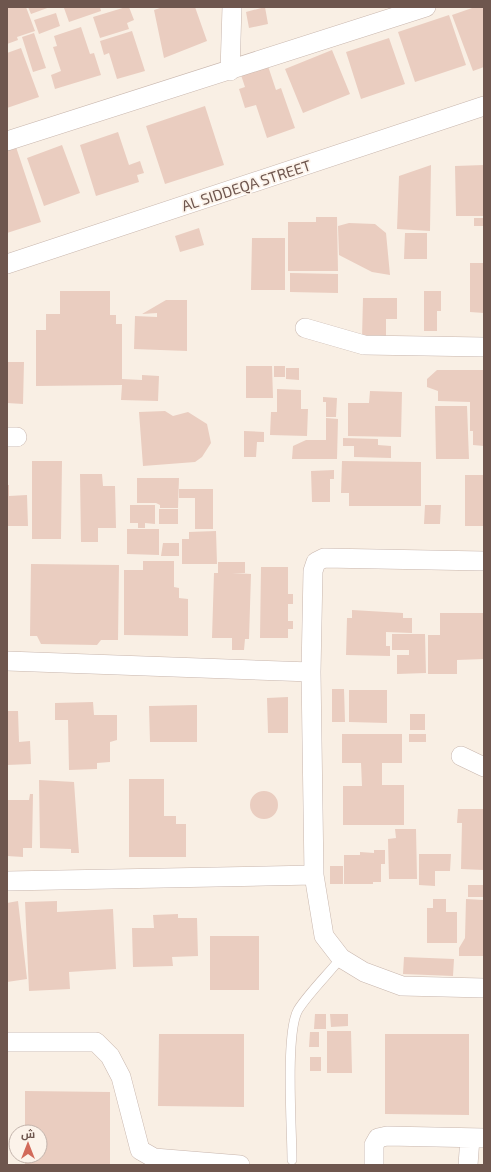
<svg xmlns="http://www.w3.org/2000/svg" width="491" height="1172" font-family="'Exo 2',Cairo,sans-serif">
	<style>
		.building { fill: #eacdc0 }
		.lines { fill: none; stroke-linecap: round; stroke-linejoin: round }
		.service-casing { stroke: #c8b6ad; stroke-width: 10 }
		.minor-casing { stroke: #c8b6ad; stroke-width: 20 }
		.service { stroke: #fff; stroke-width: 9 }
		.minor { stroke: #fff; stroke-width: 19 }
		.labels { text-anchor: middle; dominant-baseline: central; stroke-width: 3.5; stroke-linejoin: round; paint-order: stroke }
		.street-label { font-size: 15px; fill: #6e564e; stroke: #fcf3ea }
	</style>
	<rect width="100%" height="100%" fill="#f9efe4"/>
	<path class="building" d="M7 7H26L35 31 17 37 18 40 7 44Z
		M28 7H50L31 14Z
		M68 7H100L101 11 69 22 64 8Z
		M126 7H129L134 20 127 23 129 29 100 38 93 17Z
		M163 7H195L207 41 164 58 154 10Z
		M265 7 268 24 249 28 246 12Z
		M475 7H484V67L473 71 452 15Z
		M56 13 60 26 39 34 34 20Z
		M449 15 466 65 415 82 398 32Z
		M81 27 90 54 94 53 101 75 55 89 51 75 61 71 53 47 57 46 54 36Z
		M132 31 145 71 117 79 109 53 104 55 100 41Z
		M34 33 46 68 33 72 22 37Z
		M389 38 405 84 361 99 346 52Z
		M21 48 39 97 7 108V53Z
		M332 50 350 94 303 113 285 69Z
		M268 66 276 90 281 88 295 128 267 138 256 105 245 108 239 89 245 87 241 75Z
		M205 106 224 165 165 184 146 126Z
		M118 132 129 165 140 161 144 173 137 175 139 182 96 196 80 145Z
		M62 145 80 193 44 206 27 158Z
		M16 147 41 222 7 233V150Z
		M431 165 430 231 397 229 399 176Z
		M484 165V216H456L455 166Z
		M316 217H337L338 271H288V222H316Z
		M474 218H484V226H474Z
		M349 223 375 224 386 233 390 275 372 272 339 255 338 226Z
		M199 228 204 245 180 252 175 236Z
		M405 233H427V259H404Z
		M252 238H285V290H251Z
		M470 263H484V313L470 312Z
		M290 273 338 274V293L290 292Z
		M60 291H110V315H116V324H122V379L142 380V375L159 376 158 401 121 400 122 385 36 386V330H46V314H60Z
		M424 291H441V311H437V331H424Z
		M363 298H397V319H386V338H362Z
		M166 300H187V351L134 349 135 316 157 317V313L142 314Z
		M7 362H24L23 404 7 403Z
		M246 366H272L273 398H246Z
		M274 366H285V377H274Z
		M286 368H299V380L286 379Z
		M437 370H484V446L473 445V431H470V402L438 401V391L427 387V379Z
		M277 389 301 390V409H308L307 436 270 435 271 412H277Z
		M370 391 402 392 401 437 348 436V403H369Z
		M323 397 337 398 336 417H326V402H323Z
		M435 406H467L469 459H436Z
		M165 411 173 416 188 412 207 424 211 443 202 457 195 462 143 466 139 412Z
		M326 418 338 419 337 459H292L293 446 306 440H326Z
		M244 431 264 432V442H257L256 457H244Z
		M343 438 378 439V445L391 446V458L354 457V446H343Z
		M32 461H62L61 539H32Z
		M342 461 421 462V506H349V493H341Z
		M334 470V479H330V502H312L311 471Z
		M80 474H102L103 486H115L116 528H98V542H81Z
		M465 475H484V526H465Z
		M137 478H179L178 508H160V505L156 503H137Z
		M7 485H9V496L27 495 28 526H7Z
		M179 489H213V529H195V498H179Z
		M130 505H155V524L145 523V528H138V523H130Z
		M425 505H441L440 524H424Z
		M159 509H178V524H159Z
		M127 529H159V555L127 554Z
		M216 531 217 564H182V539H189V532Z
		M163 543H179V556H161Z
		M143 561H174V587L179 588V598L188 599V636L124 635V570H143Z
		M218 562H245V573H232L251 574 249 639H245L244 650H232V638H212L214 573H218Z
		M31 564 119 565 118 640H101L97 645 41 644 37 636H30Z
		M261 567H288V594H293V604H288V621H293V629H288V638H260Z
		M352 610 403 613V618H412V633L386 632V646H390V656L346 655 347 618H352Z
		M440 613H484V659L457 660V674H428V635H440Z
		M392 634H425L426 673 397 674V655H409V650H392Z
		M332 689H344L345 722H332Z
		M349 690H387V723L349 722Z
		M288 697V733H268L267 698Z
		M93 702 94 715H117V740L110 742V762L97 763V769L69 770 68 720H55V703Z
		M197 705V742H150L149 706Z
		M7 711H18L19 742 30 741 31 764 7 765Z
		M410 714H425V730H410Z
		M342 734H402V763H382V785H404V825H343V786H362L361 763H342Z
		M409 734H426V742H409Z
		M129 779H164V816H176V824H186V857H129Z
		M39 780 74 782 79 853H71V849L40 848Z
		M250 805a14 14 0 1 1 28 0a14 14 0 1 1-28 0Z
		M30 794H33L32 848H23V857L7 856V800H29Z
		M458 809H484V870L461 869 462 823H457Z
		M395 829H416L417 879H389L388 839 396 838Z
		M374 850H385V864H381V882H373V884H344V855H360V852L374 853Z
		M419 854H451L450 871H435V886L419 885Z
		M330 866H343V884H330Z
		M468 885H484V897H468Z
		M433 899H446V912H457V943H427V908H433Z
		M466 899 484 900V956H459V948L465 938Z
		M18 901 27 979 7 982V903Z
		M57 901V912L113 909 116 969 69 972 70 989 29 991 25 902Z
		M178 914V918H197L198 956 172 957 173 966 133 967 132 928H154L153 915Z
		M210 936H259V990H210Z
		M404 957 454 959 453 976 403 974Z
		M315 1014H326V1029H314Z
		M330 1014H348V1026L331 1027Z
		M327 1031H351L352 1073H327Z
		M310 1032H319V1047H309Z
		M159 1034H244V1107L158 1106Z
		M385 1034H469V1115L385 1114Z
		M310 1057H321V1071H310Z
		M25 1091 110 1092V1165H25V1156H40V1132H25Z"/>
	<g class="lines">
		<defs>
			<path id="service" d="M292 1160C292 1130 285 1033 298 1010 307 995 329 973 341 958"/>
			<path id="minor" d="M230 71 232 7
				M7 141 426 7
				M7 264 484 106
				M305 328 364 345 484 347
				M7 437H17
				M7 661 311 672 313 571 316 562 324 558 484 561
				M461 756 484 767
				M314 875 324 936 341 958 364 972 402 986 484 988
				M7 881 314 875 311 672
				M7 1042H96L110 1056 121 1077 140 1150 154 1158 240 1165
				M374 1165V1145L378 1138 387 1136 484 1138
				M468 1165 470 1138"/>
		</defs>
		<use href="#service" class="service-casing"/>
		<use href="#minor" class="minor-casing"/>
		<use href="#service" class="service"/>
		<use href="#minor" class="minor"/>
	</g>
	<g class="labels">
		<g class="street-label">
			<text transform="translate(246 185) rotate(-18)">AL SIDDEQA STREET</text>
		</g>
	</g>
	<rect width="491" height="1172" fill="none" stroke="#6e564e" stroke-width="16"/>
	<g transform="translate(28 1144)"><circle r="19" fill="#fcf3ea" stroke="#c3b4ac"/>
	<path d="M0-3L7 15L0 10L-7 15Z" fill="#d26a5a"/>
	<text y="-6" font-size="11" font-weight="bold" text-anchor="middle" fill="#6e564e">ش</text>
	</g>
</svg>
